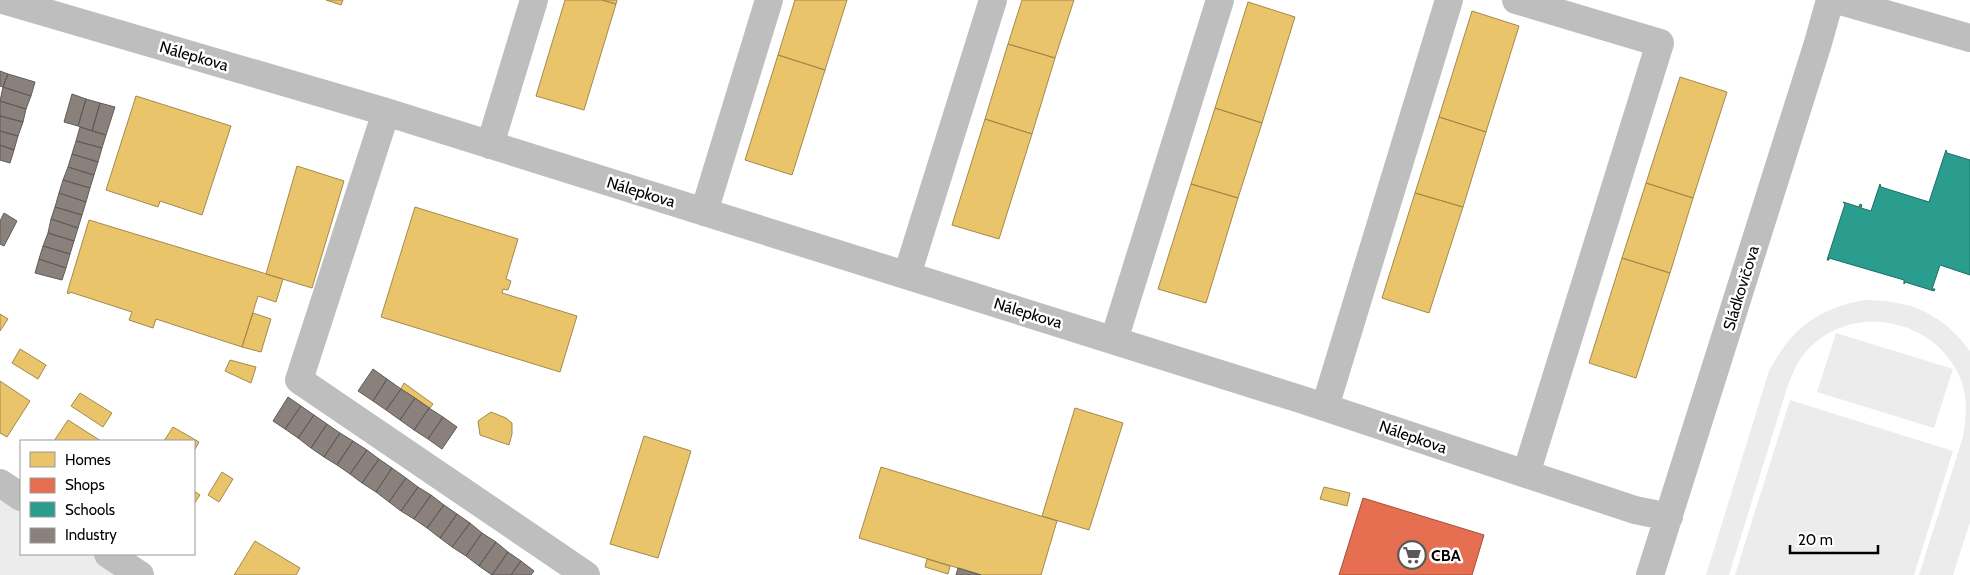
<svg xmlns="http://www.w3.org/2000/svg" width="1970" height="575" font-family="Cabin,sans-serif">
	<style>
		.green { fill: #ececec }
		.homes { fill: #e9c46a; stroke: #a3894a }
		.shops { fill: #e76f51; stroke: #a24e39 }
		.schools { fill: #2a9d8f; stroke: #1d6e64 }
		.industry { fill: #8a817c; stroke: #615a57 }
		.lines { fill: none; stroke-linecap: round; stroke-linejoin: round }
		.minor { stroke: #bebebe; stroke-width: 28 }
		.labels { text-anchor: middle; dominant-baseline: central; stroke-width: 5; stroke-linejoin: round; paint-order: stroke }
		.street-label { font-size: 16px; fill: #000; stroke: #fff }
		.poi-label { font-size: 16px; font-weight: bold; fill: #000; stroke: #fff; text-anchor: start }
	</style>
	<rect width="100%" height="100%" fill="#fff"/>
	<path class="green" d="M1864 300C1910 300 1942 313 1970 351V522L1953 575H1919L1963 437C1966 418 1968 399 1961 380 1937 317 1848 300 1804 354 1796 364 1792 376 1787 388L1729 575H1706L1769 371C1791 329 1817 309 1864 300Z
		M1836 333 1953 369 1934 428 1817 392Z
		M1790 400 1953 451 1914 575H1735Z
		M0 483 21 497V554H108L140 575H0Z"/>
	<path class="homes" d="M326 0H343L341 5Z
		M565 0H602L616 4 584 110 536 96Z
		M602 0H617L616 4Z
		M795 0H847L825 70 778 55Z
		M1022 0H1074L1055 58 1008 44Z
		M1248 2 1295 17 1262 123 1215 108Z
		M1472 11 1519 26 1486 132 1439 117Z
		M1008 44 1055 58 1032 134 985 119Z
		M778 55 825 70 792 175 745 160Z
		M1680 77 1727 92 1693 198 1646 183Z
		M136 96 231 126 202 215 160 201 158 207 106 190Z
		M1215 108 1262 123 1238 198 1191 184Z
		M1439 117 1486 132 1463 207 1415 193Z
		M985 119 1032 134 999 239 952 225Z
		M297 166 344 181 312 288 266 274Z
		M1646 183 1693 198 1670 273 1622 258Z
		M1191 184 1238 198 1206 303 1158 289Z
		M1415 193 1463 207 1429 313 1382 298Z
		M415 207 518 239 506 279 511 281 508 290 503 289 502 293 577 316 560 372 381 317Z
		M89 220 283 279 276 302 258 296 242 347 156 319 153 328 129 320 132 312 70 292 69 294 67 293Z
		M1622 258 1670 273 1636 378 1589 363Z
		M253 313 271 319 261 352 242 347Z
		M0 314 8 319 0 331Z
		M20 349 46 365 38 379 12 363Z
		M230 360 256 367 251 383 225 371Z
		M0 381 30 401 7 437 0 433Z
		M404 383 433 404 430 408 401 389Z
		M80 393 112 413 103 427 71 406Z
		M1075 408 1123 423 1089 530 1042 516Z
		M491 412 506 418 512 423V434L509 445 480 435 478 421Z
		M68 420 101 441H54Z
		M173 427 199 442 194 451V441H164Z
		M644 436 691 451 658 558 610 544Z
		M881 467 1057 521 1041 575H981L859 538Z
		M222 472 233 479 219 502 208 495Z
		M1324 487 1350 493 1347 506 1320 499Z
		M194 491 200 495 194 504Z
		M255 541 300 568 296 575H234Z
		M927 559 950 566 948 574 925 567Z"/>
	<path class="shops" d="M1363 498 1484 535 1472 575H1339Z"/>
	<path class="schools" d="M1946 150 1947 153 1970 160V275L1940 265 1932 289H1935L1934 291 1905 282 1904 284V280L1829 258V260H1827L1845 204 1843 202 1859 207 1860 204 1862 205 1861 208 1871 211 1880 184 1881 187 1929 202Z"/>
	<path class="industry" d="M0 71 8 74 3 87 0 86Z
		M8 74 35 82 31 96 3 87Z
		M3 87 31 96 26 109 0 101Z
		M72 94 86 99 78 126 64 122Z
		M86 99 100 103 92 131 78 126Z
		M0 101 26 109 23 122 0 116Z
		M100 103 115 107 106 135 92 131Z
		M0 116 23 122 18 136 0 131Z
		M80 127 106 135 102 148 76 141Z
		M0 131 18 136 14 150 0 145Z
		M76 141 102 148 98 162 72 154Z
		M0 145 14 150 10 163 0 160Z
		M72 154 98 162 94 175 68 167Z
		M68 167 94 175 90 188 63 180Z
		M63 180 90 188 86 202 59 193Z
		M59 193 86 202 82 215 55 207Z
		M55 207 82 215 78 228 51 219Z
		M4 213 17 221 4 246 0 244V221Z
		M51 219 78 228 74 241 48 233Z
		M48 233 74 241 70 254 43 246Z
		M43 246 70 254 66 268 39 259Z
		M39 259 66 268 62 280 35 273Z
		M373 369 387 379 373 401 358 391Z
		M387 379 401 389 386 410 373 401Z
		M401 389 415 398 400 420 386 410Z
		M288 397 301 406 285 429 273 421Z
		M415 398 429 408 414 430 400 420Z
		M301 406 314 415 298 438 285 429Z
		M429 408 443 417 428 439 414 430Z
		M314 415 327 424 311 448 298 438Z
		M443 417 457 427 442 449 428 439Z
		M327 424 340 433 324 457 311 448Z
		M340 433 353 441 337 465 324 457Z
		M353 441 367 450 350 474 337 465Z
		M367 450 379 459 362 483 350 474Z
		M379 459 392 468 376 492 362 483Z
		M392 468 406 478 389 502 376 492Z
		M406 478 418 487 401 511 389 502Z
		M418 487 431 495 414 519 401 511Z
		M431 495 444 505 427 528 414 519Z
		M444 505 457 514 440 538 427 528Z
		M457 514 470 523 452 547 440 538Z
		M470 523 482 533 466 556 452 547Z
		M482 533 496 542 479 566 466 556Z
		M496 542 508 552 492 575 479 566Z
		M508 552 521 561 511 575H492Z
		M521 561 534 571 531 575H511Z
		M958 568 981 575H956Z"/>
	<g class="lines">
		<path class="minor" d="M3 0 386 112 1300 399 1635 510 1669 517
			M1516 0 1660 43 1526 474
			M1837 0 1970 38
			M386 112 299 380 586 575
			M490 145 534 0
			M704 212 769 0
			M907 275 993 0
			M1114 340 1220 0
			M1325 407 1449 0
			M0 483 21 497
			M108 554 140 575
			M1650 575 1818 43 1830 0"/>
	</g>
	<defs>
		<symbol id="supermarket-ring" viewBox="-11 -11 22 22"><circle r="9.5" fill="#fff" stroke="#595959" stroke-width="1.5"/><path d="M-6-5.5h2.5l.6 2H6L4.5 2H-2.5L-4.4-4H-6ZM-1.5 3.2a1.3 1.3 0 1 0 .1 0ZM3 3.2a1.3 1.3 0 1 0 .1 0Z" fill="#595959"/></symbol>
	</defs>
	<g fill-rule="evenodd">
		<use href="#supermarket-ring" x="1396" y="539" width="32" height="32"/>
	</g>
	<g class="labels">
		<g class="street-label">
			<text transform="translate(194 56) rotate(16)">Nálepkova</text>
			<text transform="translate(641 192) rotate(17)">Nálepkova</text>
			<text transform="translate(1741 288) rotate(-73)">Sládkovičova</text>
			<text transform="translate(1028 313) rotate(17)">Nálepkova</text>
			<text transform="translate(1413 437) rotate(19)">Nálepkova</text>
		</g>
		<g class="poi-label">
			<text x="1431" y="555">CBA</text>
		</g>
	</g>
	<rect x="20" y="440" width="175" height="115" fill="#ffffff" stroke="#999999"/>
	<rect x="30" y="452" width="25" height="15" fill="#e9c46a" stroke="#999999"/>
	<text x="65" y="465" font-size="15" fill="#000000">Homes</text>
	<rect x="30" y="478" width="25" height="15" fill="#e76f51" stroke="#999999"/>
	<text x="65" y="490" font-size="15" fill="#000000">Shops</text>
	<rect x="30" y="502" width="25" height="15" fill="#2a9d8f" stroke="#999999"/>
	<text x="65" y="515" font-size="15" fill="#000000">Schools</text>
	<rect x="30" y="528" width="25" height="15" fill="#8a817c" stroke="#999999"/>
	<text x="65" y="540" font-size="15" fill="#000000">Industry</text>
	<path d="M1790 545v8h88v-8" fill="none" stroke="#000000" stroke-width="2.5"/>
	<text x="1798" y="545" font-size="15" fill="#000000" stroke="#ffffff" stroke-width="4" paint-order="stroke">20 m</text>
</svg>
